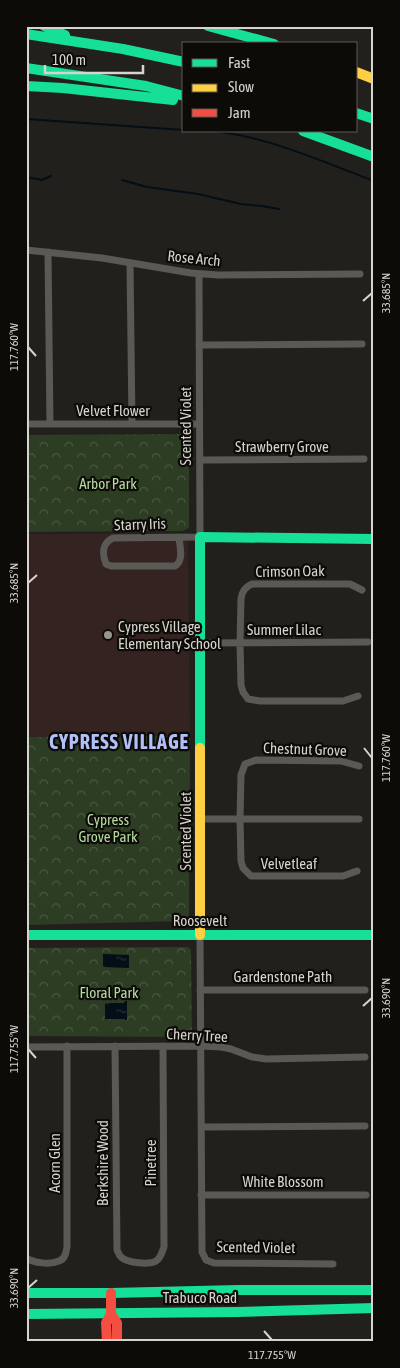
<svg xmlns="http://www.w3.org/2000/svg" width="400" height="1368" font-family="'Asap Condensed',sans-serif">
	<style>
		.education { fill: #342321 }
		.park { fill: url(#park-crowns) }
		.water { fill: url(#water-ripples) }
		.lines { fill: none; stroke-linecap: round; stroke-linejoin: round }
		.stream { stroke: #030e16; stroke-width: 2 }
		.street { stroke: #5a5955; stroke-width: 7 }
		.fast { stroke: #16e098; stroke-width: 10 }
		.slow { stroke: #ffcf43; stroke-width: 10 }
		.jam { stroke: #f24e42; stroke-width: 10 }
		.ticks { fill: none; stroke: #d7d4cd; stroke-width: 2 }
		.poi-dot { fill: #98958f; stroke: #0d0b07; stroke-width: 2 }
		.labels { text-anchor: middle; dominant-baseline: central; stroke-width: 4.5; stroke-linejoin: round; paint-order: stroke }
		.street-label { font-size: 15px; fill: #d7d4cd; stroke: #0d0b07 }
		.park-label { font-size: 15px; fill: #b1db9f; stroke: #0d0b07 }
		.poi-label { font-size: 15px; fill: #d7d4cd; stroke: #0d0b07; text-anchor: start }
		.district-label { font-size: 20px; font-weight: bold; letter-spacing: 1px; fill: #b1c1f8; stroke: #0d0b07 }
		.neatline { fill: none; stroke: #d7d4cd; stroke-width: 2 }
		.ticks-label { font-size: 12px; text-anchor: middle; fill: #d7d4cd }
	</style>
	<defs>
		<pattern id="park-crowns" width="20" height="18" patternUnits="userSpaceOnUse" patternTransform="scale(1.25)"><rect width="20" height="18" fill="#2c3d23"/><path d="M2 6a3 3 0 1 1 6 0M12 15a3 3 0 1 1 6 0" fill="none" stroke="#4a5842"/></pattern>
		<pattern id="water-ripples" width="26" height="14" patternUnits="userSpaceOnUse" patternTransform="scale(1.25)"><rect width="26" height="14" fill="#030e16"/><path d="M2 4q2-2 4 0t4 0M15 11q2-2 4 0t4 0" fill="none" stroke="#273037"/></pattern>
	</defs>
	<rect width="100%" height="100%" fill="#22201c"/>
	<path class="education" d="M188 533 190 736 26 737V534Z"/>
	<path class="park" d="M184 434 189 439V528L182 531 26 532V435Z
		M190 736 189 919 185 921 26 925V737Z
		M188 947 191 950 192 1034 189 1037 26 1036V948Z"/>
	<path class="water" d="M103 954 129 955V968L103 967Z
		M125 1001H127V1020H125V1019H105V1003H124Z"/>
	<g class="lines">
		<path class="stream" d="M26 119 184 130
			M210 131C264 135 323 162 374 181
			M26 177 42 180 51 176
			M122 180 147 187 198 194 241 204 262 206 279 209"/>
		<path class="street" d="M26 250 102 258 191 273 218 275 360 274
			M48 252 50 424
			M130 263 132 424
			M199 345 362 344
			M26 424H199
			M200 460 364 459
			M179 538C180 547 184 561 175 566H111L106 564C102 554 102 543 113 538L200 537 199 274
			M200 643 368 642
			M358 696 343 701H260L248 699 243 692 241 685 240 643 241 599C242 591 245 587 252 584H350L362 590
			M200 819H359
			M357 871 343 876H251L243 868 241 861 240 819 241 775 245 764 256 760 341 761 359 766
			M200 935 202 1252 206 1260 214 1263 333 1264
			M200 990H365
			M115 1046 117 1250C118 1252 119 1255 121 1257 127 1263 149 1265 156 1261 161 1258 162 1252 164 1247L163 1046
			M26 1047 200 1046 221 1047 231 1049 252 1057 266 1059 365 1057
			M201 1127 365 1126
			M201 1195H366
			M26 1258C34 1263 50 1265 59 1261 65 1259 66 1253 67 1247V1046"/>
		<path class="fast" d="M44 26 65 35
			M208 26 274 44
			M26 34 123 49 184 62
			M26 68 146 86 184 96
			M26 86 63 88 173 100
			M356 113 374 119
			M303 131 374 157
			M200 748V537L374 539
			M26 935H374
			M26 1293H111L239 1290H374
			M26 1314 237 1312 374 1308"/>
		<path class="slow" d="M356 72 374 79
			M200 748V935"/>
		<path class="jam" d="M111 1314 117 1323V1342
			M107 1342 106 1323 111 1314V1293"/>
	</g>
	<path class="ticks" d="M363 301 372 293M28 347 36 356M28 583 37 575M364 748 372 758M363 1006 372 998M28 1049 36 1058M28 1288 37 1280M264 1331 272 1340"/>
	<circle class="poi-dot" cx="108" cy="635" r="5"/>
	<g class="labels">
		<g class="street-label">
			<text transform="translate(194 258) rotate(6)">Rose Arch</text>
			<text x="113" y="410">Velvet Flower</text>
			<text transform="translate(185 426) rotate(-90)">Scented Violet</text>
			<text x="282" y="446">Strawberry Grove</text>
			<text transform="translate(140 524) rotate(-2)">Starry Iris</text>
			<text transform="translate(290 571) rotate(-1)">Crimson Oak</text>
			<text x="284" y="629">Summer Lilac</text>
			<text transform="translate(305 749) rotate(2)">Chestnut Grove</text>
			<text transform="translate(185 831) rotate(-90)">Scented Violet</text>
			<text x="289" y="863">Velvetleaf</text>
			<text x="200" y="920">Roosevelt</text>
			<text x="283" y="976">Gardenstone Path</text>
			<text transform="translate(197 1035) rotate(3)">Cherry Tree</text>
			<text transform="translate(54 1163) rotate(-90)">Acorn Glen</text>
			<text transform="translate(102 1163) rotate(-90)">Berkshire Wood</text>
			<text transform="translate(150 1163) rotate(-90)">Pinetree</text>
			<text x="283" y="1181">White Blossom</text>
			<text transform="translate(256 1247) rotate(1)">Scented Violet</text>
			<text x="200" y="1297">Trabuco Road</text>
		</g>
		<g class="park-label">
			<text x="108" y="483">Arbor Park</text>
			<text x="108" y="819">Cypress<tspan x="108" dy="17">Grove Park</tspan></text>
			<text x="109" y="992">Floral Park</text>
		</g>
		<g class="poi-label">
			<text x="118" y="626">Cypress Village<tspan x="118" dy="17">Elementary School</tspan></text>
		</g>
		<g class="district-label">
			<text x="119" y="741">CYPRESS VILLAGE</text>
		</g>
	</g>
	<rect width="400" height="1368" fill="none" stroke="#0d0b07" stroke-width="55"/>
	<rect x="182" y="42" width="175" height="90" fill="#0d0b07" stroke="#5e5b56"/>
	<rect x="192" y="59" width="25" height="8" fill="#16e098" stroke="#5e5b56"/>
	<text x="228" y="68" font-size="15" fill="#d7d4cd">Fast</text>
	<rect x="192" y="84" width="25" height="8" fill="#ffcf43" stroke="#5e5b56"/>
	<text x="228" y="92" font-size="15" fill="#d7d4cd">Slow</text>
	<rect x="192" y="109" width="25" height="8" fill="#f24e42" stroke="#5e5b56"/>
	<text x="228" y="118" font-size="15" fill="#d7d4cd">Jam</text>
	<path d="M45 65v8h98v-8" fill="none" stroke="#d7d4cd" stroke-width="2.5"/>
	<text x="52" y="65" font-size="15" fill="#d7d4cd" stroke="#0d0b07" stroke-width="4" paint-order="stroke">100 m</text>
	<rect x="28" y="28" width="344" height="1312" class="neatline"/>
	<g class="ticks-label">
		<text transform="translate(386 293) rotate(-90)" y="4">33.685°N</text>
		<text transform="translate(14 347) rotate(-90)" y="4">117.760°W</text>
		<text transform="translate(14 583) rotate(-90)" y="4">33.685°N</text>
		<text transform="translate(386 758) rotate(-90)" y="4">117.760°W</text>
		<text transform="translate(386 998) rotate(-90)" y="4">33.690°N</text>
		<text transform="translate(14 1049) rotate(-90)" y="4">117.755°W</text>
		<text transform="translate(14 1288) rotate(-90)" y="4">33.690°N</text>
		<text x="272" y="1359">117.755°W</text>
	</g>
</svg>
